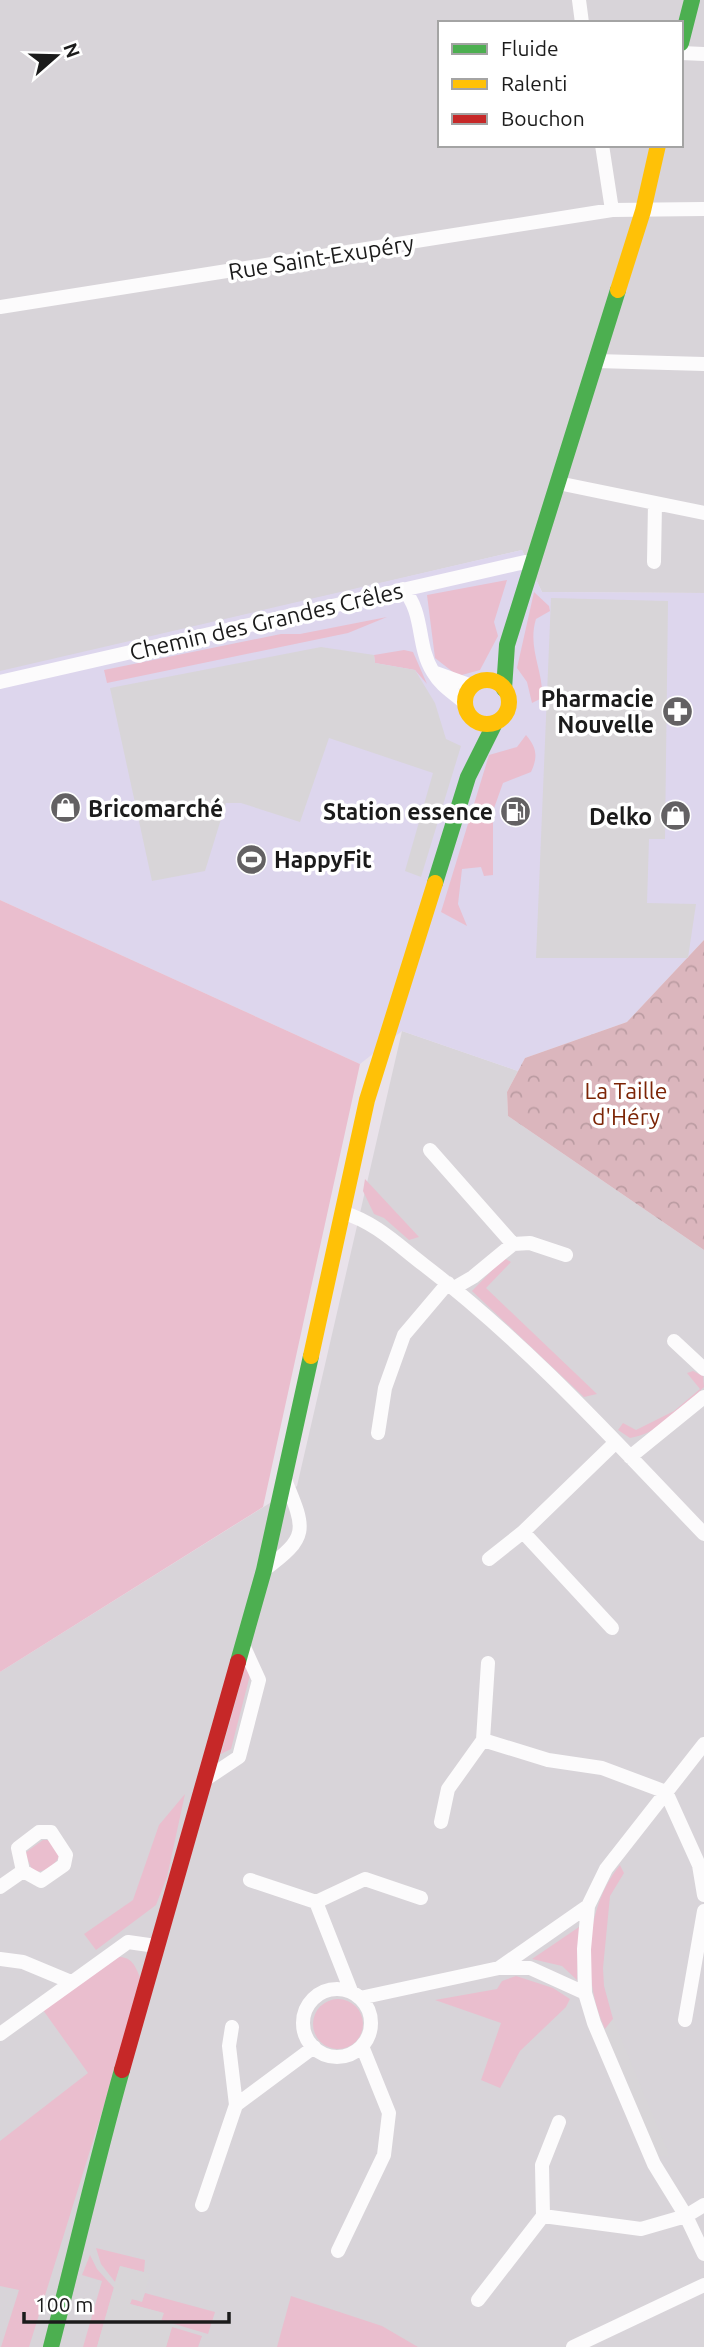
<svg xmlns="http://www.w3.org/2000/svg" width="704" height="2347" font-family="Ubuntu,sans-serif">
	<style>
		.residential { fill: #d8d4d9; fill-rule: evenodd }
		.commercial { fill: #ddd6ed }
		.grass { fill: #eabece }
		.forest { fill: url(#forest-crowns) }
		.parking { fill: #d8d5d8 }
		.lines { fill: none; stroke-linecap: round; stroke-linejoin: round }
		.street { stroke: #fcfbfc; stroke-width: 14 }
		.fast { stroke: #4caf50; stroke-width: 16 }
		.slow { stroke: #ffc107; stroke-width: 16 }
		.jam { stroke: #c62828; stroke-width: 16 }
		.labels { text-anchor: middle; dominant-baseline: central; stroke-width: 7; stroke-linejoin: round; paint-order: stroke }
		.street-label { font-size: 23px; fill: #1b1b1b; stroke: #fff }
		.poi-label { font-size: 23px; font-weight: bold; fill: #1b1b1b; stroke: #fff; text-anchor: end }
		.park-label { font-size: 23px; fill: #7c2506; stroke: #fff }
	</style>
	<defs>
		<pattern id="forest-crowns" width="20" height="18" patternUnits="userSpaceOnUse" patternTransform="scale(1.75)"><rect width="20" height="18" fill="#dbb6bd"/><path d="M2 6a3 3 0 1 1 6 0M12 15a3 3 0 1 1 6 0" fill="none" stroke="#bb9ca2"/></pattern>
	</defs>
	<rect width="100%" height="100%" fill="#e9e2ea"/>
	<path class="residential" d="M0 0H704V593L542 592 522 550 0 672ZM440 23H681V145H440Z
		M402 1031 518 1071 507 1092 508 1116 704 1250V2347H0V1672L297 1486Z"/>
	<path class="commercial" d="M522 550 542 592 704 593V940L627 1022 525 1058 518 1071 402 1031 360 1064 0 900V671Z"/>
	<path class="grass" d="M507 580 494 622 498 636 480 670 458 676 435 658 427 595Z
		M534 592 549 606 550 611 536 619C527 648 544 672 542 698L532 703 527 682 517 668Z
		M387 617 348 633 107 683 104 670 281 634H300Z
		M404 650 413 652 427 684 415 670 375 663 374 655Z
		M526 735C537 748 538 757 531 772L503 783 493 811V875L484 876 481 867 462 869 458 904 467 926 441 912 489 755 517 747Z
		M0 900 360 1064 263 1507 0 1672Z
		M365 1179 419 1237 409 1240 384 1218 374 1214 363 1191Z
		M504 1258 511 1262 486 1288 597 1394 584 1397 472 1291Z
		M693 1371 703 1376 704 1387C683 1407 660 1433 630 1438L618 1430 623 1423 636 1430 674 1411 700 1389 687 1373Z
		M245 1667 250 1675 231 1749 221 1754Z
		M185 1794 167 1877 156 1905 96 1950 84 1934 133 1900 159 1825Z
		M43 1840H49L59 1856C56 1865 43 1873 33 1872L25 1853Z
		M620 1865 624 1873 610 1896 603 1968 604 1986 613 2019 605 2029C582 1978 584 1909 620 1865Z
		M579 1927 577 1980 562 1966 532 1959Z
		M119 1957C132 1957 135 1966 140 1977L111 2083 29 2347H1L19 2290 0 2286V2141L88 2073 43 2010Z
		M516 1976 553 1988 570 1999 566 2007 520 2051 500 2088 481 2080 501 2023 435 2000 497 1989 502 1981Z
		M313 2024a25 25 0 1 1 50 0a25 25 0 1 1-50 0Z
		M96 2248 145 2260 144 2272 120 2266 115 2282 101 2264Z
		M90 2255 97 2269 114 2288 97 2347H83L102 2281 82 2275Z
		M145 2293 215 2312 208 2334 161 2320 163 2313 130 2304 131 2299 142 2301Z
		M291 2296 382 2326 418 2347H277Z
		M172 2327 202 2336 198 2347H166Z"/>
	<path class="forest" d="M704 940V1250L508 1116 507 1092 525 1058 627 1022Z"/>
	<path class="parking" d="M551 598 668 601 665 839H649L647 903 696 904 688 958H536Z
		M321 647 374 655 375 663 415 670 435 703 446 739 461 746 421 877 405 871 433 773 329 738 300 822 241 803H226L205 871 152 881 110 688Z
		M613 2019 670 2157 657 2155 605 2029Z
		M120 2266 150 2274 142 2302 132 2299 130 2304 164 2313 160 2324 172 2327 166 2347H97Z"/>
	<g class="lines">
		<path class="street" d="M579 0 582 23
			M681 53 704 54
			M602 145 612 210
			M0 307 612 210 704 209
			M596 361 704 364
			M558 483 704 513
			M654 562 655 503
			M403 589C425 613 416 645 433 672 441 686 454 693 465 703
			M436 673 472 686
			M0 682 525 562 533 564
			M430 1150 513 1244 530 1243 566 1255
			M344 1213C375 1222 399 1246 424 1265 527 1344 614 1440 704 1534
			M454 1288 473 1277 513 1244
			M674 1341 704 1369
			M378 1433 385 1388 404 1335 448 1283
			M630 1457 704 1397
			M523 1532 612 1628
			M489 1559 523 1532 616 1442
			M264 1570C309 1537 306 1530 285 1480
			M483 1740 548 1760 602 1768 666 1792 699 1865 704 1895
			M704 1744 606 1869 588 1906 584 1949 585 1993 594 2023 654 2164 686 2216 704 2254
			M206 1779 239 1757 259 1680 243 1645
			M441 1822 448 1789 483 1740 488 1663
			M39 1832H51L66 1855 64 1865 41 1881 23 1871 18 1848Z
			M250 1880 316 1902 351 1991
			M0 1887 23 1871
			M316 1902 365 1879 421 1898
			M0 1959 23 1962 71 1982
			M499 1968 588 1906
			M303 2023a34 34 0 1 1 68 0a34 34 0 1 1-68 0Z
			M360 1998 499 1968H530L585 1993
			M685 2020 704 1911
			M232 2027 229 2046 236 2105
			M0 2034 128 1942 156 1946
			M202 2205 236 2105 314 2047
			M543 2216 641 2229 686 2216 704 2205
			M338 2251 384 2155 389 2113 362 2046
			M478 2300 543 2216 542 2165 559 2122
			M573 2347 704 2285"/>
		<path class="fast" d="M681 43 692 0
			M504 689 507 645 618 290
			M435 883 468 777 495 723
			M238 1662 264 1570 311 1356
			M51 2347C75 2255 96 2162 122 2070"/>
		<path class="slow" d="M618 290 643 211 658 145
			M465 702a22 22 0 1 1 44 0a22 22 0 1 1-44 0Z
			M311 1356 367 1100 435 883"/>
		<path class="jam" d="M122 2070 238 1662"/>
	</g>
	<defs>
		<symbol id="pharmacy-disc" viewBox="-11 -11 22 22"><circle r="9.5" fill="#636163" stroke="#fff"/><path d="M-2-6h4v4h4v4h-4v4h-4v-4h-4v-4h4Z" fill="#fff"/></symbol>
		<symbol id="shop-disc" viewBox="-11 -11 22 22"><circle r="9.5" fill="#636163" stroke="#fff"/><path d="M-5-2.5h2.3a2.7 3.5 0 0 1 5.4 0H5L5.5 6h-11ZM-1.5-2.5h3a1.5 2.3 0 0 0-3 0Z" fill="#fff"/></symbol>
		<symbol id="fuel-disc" viewBox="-11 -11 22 22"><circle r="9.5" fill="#636163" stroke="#fff"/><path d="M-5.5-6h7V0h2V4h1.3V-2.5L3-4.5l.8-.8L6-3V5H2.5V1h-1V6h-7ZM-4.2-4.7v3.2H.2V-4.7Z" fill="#fff"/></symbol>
		<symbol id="stadium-disc" viewBox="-11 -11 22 22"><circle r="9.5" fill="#636163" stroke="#fff"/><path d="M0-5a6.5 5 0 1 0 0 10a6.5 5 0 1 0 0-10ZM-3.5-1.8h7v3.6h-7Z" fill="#fff"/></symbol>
	</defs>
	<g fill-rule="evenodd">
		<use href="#pharmacy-disc" x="660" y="694" width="35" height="35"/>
		<use href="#shop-disc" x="48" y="790" width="35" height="35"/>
		<use href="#fuel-disc" x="498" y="794" width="35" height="35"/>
		<use href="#shop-disc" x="658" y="798" width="35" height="35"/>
		<use href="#stadium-disc" x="234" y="842" width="35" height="35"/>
	</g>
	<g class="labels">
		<g class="street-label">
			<text transform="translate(321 257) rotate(-9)">Rue Saint-Exupéry</text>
			<text transform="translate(266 621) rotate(-13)">Chemin des Grandes Crêles</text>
		</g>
		<g class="poi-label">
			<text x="654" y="698">Pharmacie<tspan x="654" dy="26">Nouvelle</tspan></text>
			<text x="88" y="808" text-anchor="start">Bricomarché</text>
			<text x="493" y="811">Station essence</text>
			<text x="652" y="816">Delko</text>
			<text x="274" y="859" text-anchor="start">HappyFit</text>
		</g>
		<g class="park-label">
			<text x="626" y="1090">La Taille<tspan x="626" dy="26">d'Héry</tspan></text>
		</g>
	</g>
	<rect x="438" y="21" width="245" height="126" fill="#ffffff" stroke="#a4a4a4" stroke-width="2"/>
	<rect x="452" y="44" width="35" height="10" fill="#4caf50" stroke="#a4a4a4" stroke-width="2"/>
	<text x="501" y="56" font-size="21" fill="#1b1b1b">Fluide</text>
	<rect x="452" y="79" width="35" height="10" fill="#ffc107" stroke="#a4a4a4" stroke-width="2"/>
	<text x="501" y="91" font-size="21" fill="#1b1b1b">Ralenti</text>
	<rect x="452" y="114" width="35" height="10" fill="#c62828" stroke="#a4a4a4" stroke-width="2"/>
	<text x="501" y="126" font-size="21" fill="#1b1b1b">Bouchon</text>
	<g transform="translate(56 56) rotate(70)" stroke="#ffffff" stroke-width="5" paint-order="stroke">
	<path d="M0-5L12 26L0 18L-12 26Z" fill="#1b1b1b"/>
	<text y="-10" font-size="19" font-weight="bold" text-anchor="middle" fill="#1b1b1b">N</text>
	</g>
	<path d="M24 2312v10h205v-10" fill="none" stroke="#1b1b1b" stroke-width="3.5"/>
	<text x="35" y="2312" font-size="21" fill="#1b1b1b" stroke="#ffffff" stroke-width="5" paint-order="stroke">100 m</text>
</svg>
